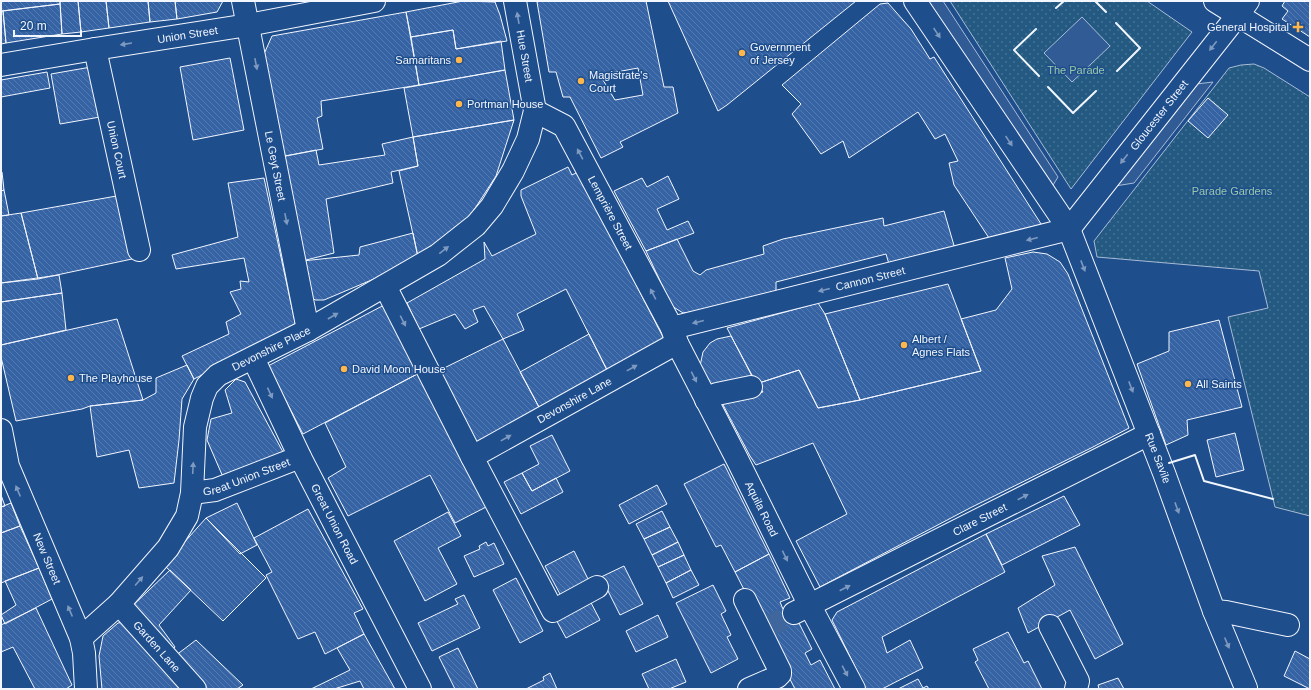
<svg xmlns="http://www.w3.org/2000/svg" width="1311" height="690" font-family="Arial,sans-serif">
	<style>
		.grass { fill: url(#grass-dots); stroke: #a8bbd7 }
		.parking { fill: #305b95; stroke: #a8bbd7 }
		.building { fill: url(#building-back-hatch); stroke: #f2f6ff; fill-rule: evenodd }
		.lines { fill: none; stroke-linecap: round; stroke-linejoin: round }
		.minor-tunnel { stroke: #3f679d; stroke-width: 22; stroke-dasharray: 22 11; stroke-linecap: butt }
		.minor-casing { stroke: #f2f6ff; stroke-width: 24 }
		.major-casing { stroke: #f2f6ff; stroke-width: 24 }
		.minor { stroke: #1f4e8c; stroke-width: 22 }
		.major { stroke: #1f4e8c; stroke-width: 22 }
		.wall { stroke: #f2f6ff; stroke-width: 2 }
		.oneway { fill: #7e9ac0 }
		.poi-dot { fill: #ffb74d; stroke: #1f4e8c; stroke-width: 1.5 }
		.labels { text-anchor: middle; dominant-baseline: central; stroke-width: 3; stroke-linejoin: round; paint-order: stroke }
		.poi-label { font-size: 11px; fill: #f2f6ff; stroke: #1f4e8c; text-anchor: start }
		.street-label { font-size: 11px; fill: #f2f6ff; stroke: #1f4e8c }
		.park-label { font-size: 11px; fill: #97c8a6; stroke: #1f4e8c }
	</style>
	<defs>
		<pattern id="grass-dots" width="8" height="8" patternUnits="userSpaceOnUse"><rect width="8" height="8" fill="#245a82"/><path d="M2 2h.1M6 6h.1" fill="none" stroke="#447295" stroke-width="1.8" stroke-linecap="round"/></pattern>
		<pattern id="building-back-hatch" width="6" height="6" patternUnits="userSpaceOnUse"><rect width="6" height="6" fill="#3563a3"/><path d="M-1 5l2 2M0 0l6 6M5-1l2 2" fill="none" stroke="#537ab1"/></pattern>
	</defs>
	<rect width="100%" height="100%" fill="#1f4e8c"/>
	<path class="grass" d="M950 1H1147L1192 32 1071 189Z
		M1254 64 1264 68 1310 97V516L1275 507 1228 317 1268 308 1259 271 1097 257 1094 241 1229 68 1241 65Z"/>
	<path class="parking" d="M926 1H943L1058 177 1050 190Z
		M1082 17 1110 46 1072 82 1044 53Z
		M1213 82 1134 183 1115 186 1196 84Z"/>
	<path class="building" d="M1 1H60V4L1 11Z
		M60 1H78L81 32 62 34Z
		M78 1H106L109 28 81 32Z
		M106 1H148L150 22 109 28Z
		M148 1H175L177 19 150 22Z
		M175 1H223L217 12 177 19Z
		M463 1 495 2 500 15 507 41 456 49 453 30 411 37 406 12Z
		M541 1H646L664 87H673L678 113 620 142 623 147 601 158 570 97H563L556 72H549L537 2ZM638 68 643 95 615 100 600 75Z
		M668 1H856L727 105 718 111Z
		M1285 1H1310V37L1282 19 1288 11 1282 6Z
		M888 3 911 29 930 59 934 57 1043 227 991 241 954 185 949 163 958 161 945 134 935 139 918 112 849 158 843 141 821 154 792 114 801 104 782 85 880 4Z
		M60 4 62 34 6 43 3 11Z
		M1 11H3L6 43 1 44Z
		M406 12 419 85 321 101 322 116 317 118 323 149 280 157 264 54 272 36Z
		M453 30 456 49 501 41 505 70 419 85 411 37Z
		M230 58 244 130 193 140 180 67Z
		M91 67 100 117 60 124 51 74Z
		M505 70 514 120 413 137 404 88Z
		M47 72 50 88 1 97V80Z
		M1208 98 1228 115 1208 138 1188 121Z
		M514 120 496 176 470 216 418 257 399 171 418 166 413 137Z
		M413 137 418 166 391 172 393 183 326 199 334 253 302 261 280 157 316 150 319 165 385 155 382 144Z
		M568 167 572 175 578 172 664 339 608 372 566 289 517 314 524 330 503 339 484 306 473 310 478 322 465 329 455 314 419 329 407 303 485 259 484 242 492 256 536 234 521 196V190Z
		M1 172H2L4 190 1 191Z
		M668 176 679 199 657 209 667 230 688 221 694 233 646 251 614 191 642 178 647 187Z
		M264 178 296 327 194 379 182 356 229 334 226 322 241 314 230 292 241 289 240 281 249 282 244 258 176 269 172 255 238 237 228 183Z
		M4 190 9 215 1 216V191Z
		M122 195 132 259 38 279 21 213Z
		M944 211 955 249 889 264 886 254 776 282V292L699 311 683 313 672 306 646 251 677 239 693 271 700 275 706 270 764 254 763 246 783 239 883 218 884 226Z
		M21 213 38 279 1 283V216Z
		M413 233 418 257 381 276 324 300H315L309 294 302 261 359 255 360 247Z
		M1033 252 1047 254 1060 262 1068 274 1129 428 1093 447 970 508 820 587 796 541 847 514 813 443 756 465 750 456 722 403 763 392 756 384 799 370 818 408 860 400 981 371 961 319 996 310 1012 289 1005 258Z
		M59 275 62 293 1 302V283Z
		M948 284 981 371 860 400 825 314Z
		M62 293 66 330 1 345V302Z
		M818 303 825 314 860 400 818 408 799 370 756 384 727 328Z
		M386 304 421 372 303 434 268 366Z
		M117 319 143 400 90 406 82 409 16 421 1 357V345Z
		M1219 320 1242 407 1187 420 1188 435 1166 445 1137 364 1169 351V332Z
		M589 334 608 372 540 409 520 372Z
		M731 336 753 377 713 387 700 366 703 352 710 343 717 339Z
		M503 339 540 409 475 448 438 371Z
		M187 365 194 379 182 399 179 440 174 483 139 488 129 450 97 457 90 406 143 400 156 393V378Z
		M421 372 488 506 455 523 430 475 348 516 328 478 346 467 325 423Z
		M236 379 245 382 283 452 223 477 207 440 211 419 232 413 225 390Z
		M1235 433 1244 470 1216 477 1207 440Z
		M552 435 570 471 532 491 522 473 539 464 530 446Z
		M724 464 769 554 735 572 721 545 716 547 684 484Z
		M522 473 532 491 556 478 563 492 521 514 504 482Z
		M657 485 667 504 629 524 619 505Z
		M1 495 5 506 1 507Z
		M1064 496 1080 525 1002 565 986 534Z
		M11 503 20 526 1 533V507Z
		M237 503 257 545 240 554 206 518Z
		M308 509 363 609 354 613 364 634 325 654 315 632 298 639 266 575 272 572 254 538Z
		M662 511 670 527 644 539 636 524Z
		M448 512 461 536 438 548 457 584 425 601 394 541Z
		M206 518 266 578 223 621 164 565Z
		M20 526 39 568 1 583V533Z
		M670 527 678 542 652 555 644 539Z
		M986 534 1005 572 882 637 887 653 910 640 923 668 882 689H866L832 620 837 612Z
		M486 542 488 546 494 543 504 564 474 577 464 556 480 549 479 546Z
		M678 542 684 555 658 567 652 555Z
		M1075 547 1123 644 1095 659 1070 610 1028 633 1018 608 1055 585 1042 556Z
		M574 551 589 581 561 596 545 566Z
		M769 554 790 598 780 602 783 609 790 605 812 649 805 653 811 665 820 660 835 689H795L735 572Z
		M684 555 691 570 666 583 658 567Z
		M624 566 643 604 620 615 601 577Z
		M39 568 52 599 5 624 1 615 16 605 5 581Z
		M170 570 191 590 159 625 175 647 169 654 126 612Z
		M691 570 699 585 673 598 666 583Z
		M516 578 543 631 520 643 493 590Z
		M713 585 726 611 721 614 731 635 727 637 738 659 711 673 676 603Z
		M464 595 480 628 432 651 418 623 458 604 455 599Z
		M588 597 600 620 566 638 553 614Z
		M36 608 72 685 66 689H35L13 647 1 652V625Z
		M658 615 668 637 636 652 626 631Z
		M123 622 181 689H102L99 656 103 636 118 623Z
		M1008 632 1024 663 1028 661 1042 689H989L975 662 978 660 973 649Z
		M364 634 395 689H364L360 681 334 689H311L350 670 337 648Z
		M196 640 243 685 237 689H202L175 656Z
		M458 648 478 689H455L439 657Z
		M1295 651 1310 659V689L1284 676Z
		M676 659 686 682 669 689H649L642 674Z
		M550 673 557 689H526L544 680 543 677Z
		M1118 678 1124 689H1099L1098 685Z
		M918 679 923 688 927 686 929 689H898Z"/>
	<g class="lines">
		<path class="minor-tunnel" d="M764 629 794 613"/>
		<defs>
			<g id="minor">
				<path id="s1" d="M243 1 308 330"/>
				<path id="s2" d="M915 1 1069 229 1164 473 1214 611 1246 688"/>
				<path id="s3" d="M95 49 139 250"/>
				<path d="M385 286 472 457 553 611 597 587"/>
				<path id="s4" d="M672 328 677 343 737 459 810 606 854 689"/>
				<path id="s5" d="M253 358 300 457 420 689"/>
				<path d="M706 400 717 394 751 387"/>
				<path id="s6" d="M472 457 677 343"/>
				<path id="s7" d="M192 493 215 490 300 457"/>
				<path d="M745 600 780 671V674L777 677 749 689"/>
				<path id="s8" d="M119 604 195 689"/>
				<path d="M1214 611 1226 612 1288 625"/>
				<path id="s9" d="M794 613 1149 434"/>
				<path d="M1050 626 1078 681 1076 689"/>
			</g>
			<g id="major">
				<path d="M1215 1 1310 60"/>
				<path id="s10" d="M1 65 95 49 248 25 374 1"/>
				<path id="s11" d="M535 111 564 126 672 328 1069 229 1237 16 1248 1"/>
				<path id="s12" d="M1 430 8 466 81 638 84 653 86 689"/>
				<path id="s13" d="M81 638 119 604 168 548 187 516 192 493 195 427 202 398 207 386 218 375 308 330 438 255 476 225 492 206 513 171 528 139 535 111 515 1"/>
			</g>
		</defs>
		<use href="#minor" class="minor-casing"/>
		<use href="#major" class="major-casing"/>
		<use href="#minor" class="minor"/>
		<use href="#major" class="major"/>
		<path class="wall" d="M1095 1 1106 12
			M1056 8 1064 1
			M1116 23 1140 48 1117 71
			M1036 29 1014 50 1039 76
			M1048 87 1073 113 1096 91
			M1169 463 1195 455 1204 481 1273 499"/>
	</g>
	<defs><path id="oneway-solid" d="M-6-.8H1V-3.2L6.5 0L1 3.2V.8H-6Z"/></defs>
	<g class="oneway">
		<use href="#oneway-solid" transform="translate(518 18) rotate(-100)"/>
		<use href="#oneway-solid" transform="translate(937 33) rotate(56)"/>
		<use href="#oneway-solid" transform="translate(126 44) rotate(171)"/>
		<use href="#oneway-solid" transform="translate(1213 46) rotate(128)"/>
		<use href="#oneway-solid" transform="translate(256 64) rotate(79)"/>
		<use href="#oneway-solid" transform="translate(1009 141) rotate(56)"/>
		<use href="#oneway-solid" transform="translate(580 154) rotate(-118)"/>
		<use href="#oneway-solid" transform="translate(1124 159) rotate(128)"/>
		<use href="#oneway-solid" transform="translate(286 219) rotate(79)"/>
		<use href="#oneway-solid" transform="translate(1032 239) rotate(166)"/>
		<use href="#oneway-solid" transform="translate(444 250) rotate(-38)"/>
		<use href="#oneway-solid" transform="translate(1083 266) rotate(69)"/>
		<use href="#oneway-solid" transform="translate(824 290) rotate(166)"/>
		<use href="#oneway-solid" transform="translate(653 294) rotate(-118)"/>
		<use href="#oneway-solid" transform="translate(333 316) rotate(-30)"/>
		<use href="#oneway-solid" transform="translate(403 321) rotate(63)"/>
		<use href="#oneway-solid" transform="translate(698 322) rotate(166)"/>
		<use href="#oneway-solid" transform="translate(632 368) rotate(-29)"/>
		<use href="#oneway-solid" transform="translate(694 377) rotate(63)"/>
		<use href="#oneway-solid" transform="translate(1131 387) rotate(69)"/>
		<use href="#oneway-solid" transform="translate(270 393) rotate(65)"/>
		<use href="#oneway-solid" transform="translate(506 438) rotate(-29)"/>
		<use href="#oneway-solid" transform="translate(193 468) rotate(-87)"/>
		<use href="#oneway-solid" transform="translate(18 491) rotate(-113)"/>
		<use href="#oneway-solid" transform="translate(1023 497) rotate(-27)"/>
		<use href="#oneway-solid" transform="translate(1177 508) rotate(70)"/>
		<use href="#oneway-solid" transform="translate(785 556) rotate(64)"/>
		<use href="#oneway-solid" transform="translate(139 581) rotate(-49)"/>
		<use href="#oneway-solid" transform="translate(845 588) rotate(-27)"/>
		<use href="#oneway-solid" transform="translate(70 611) rotate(-113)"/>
		<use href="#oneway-solid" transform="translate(1227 643) rotate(67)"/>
		<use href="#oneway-solid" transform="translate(845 671) rotate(62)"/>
	</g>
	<g class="poi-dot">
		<path d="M1296 21h4v4h4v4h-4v4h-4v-4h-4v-4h4z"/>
		<circle cx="742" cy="53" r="4"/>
		<circle cx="459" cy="60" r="4"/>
		<circle cx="581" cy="81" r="4"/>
		<circle cx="459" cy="104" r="4"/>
		<circle cx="904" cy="345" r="4"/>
		<circle cx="344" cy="369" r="4"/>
		<circle cx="71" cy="378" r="4"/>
		<circle cx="1188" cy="384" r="4"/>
	</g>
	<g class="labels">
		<g class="poi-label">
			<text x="1289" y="27" text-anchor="end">General Hospital</text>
			<text x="750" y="47">Government<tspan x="750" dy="13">of Jersey</tspan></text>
			<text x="451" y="60" text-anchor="end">Samaritans</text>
			<text x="589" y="75">Magistrate's<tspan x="589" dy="13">Court</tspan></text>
			<text x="467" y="104">Portman House</text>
			<text x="912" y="339">Albert /<tspan x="912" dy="13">Agnes Flats</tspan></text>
			<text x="352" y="369">David Moon House</text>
			<text x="79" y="378">The Playhouse</text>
			<text x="1196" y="384">All Saints</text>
		</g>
		<g class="street-label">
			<text stroke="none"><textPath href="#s10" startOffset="189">Union Street</textPath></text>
			<text transform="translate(525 56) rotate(80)">Hue Street</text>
			<text stroke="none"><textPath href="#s11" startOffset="816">Gloucester Street</textPath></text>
			<text stroke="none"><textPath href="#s3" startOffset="103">Union Court</textPath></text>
			<text stroke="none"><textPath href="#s1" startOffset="168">Le Geyt Street</textPath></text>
			<text stroke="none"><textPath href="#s11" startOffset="131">Lemprière Street</textPath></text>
			<text stroke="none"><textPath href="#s11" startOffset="466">Cannon Street</textPath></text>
			<text stroke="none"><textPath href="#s13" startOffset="370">Devonshire Place</textPath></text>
			<text stroke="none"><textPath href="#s6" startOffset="117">Devonshire Lane</textPath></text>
			<text stroke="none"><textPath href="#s2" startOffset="521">Rue Savile</textPath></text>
			<text stroke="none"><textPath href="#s7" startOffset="57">Great Union Street</textPath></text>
			<text stroke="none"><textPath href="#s4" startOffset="202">Aquila Road</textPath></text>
			<text stroke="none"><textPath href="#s9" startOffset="208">Clare Street</textPath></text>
			<text stroke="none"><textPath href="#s5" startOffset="185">Great Union Road</textPath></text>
			<text stroke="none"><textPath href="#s12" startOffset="137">New Street</textPath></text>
			<text stroke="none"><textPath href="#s8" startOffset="57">Garden Lane</textPath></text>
		</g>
		<g class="park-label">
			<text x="1076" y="70">The Parade</text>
			<text x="1232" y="191">Parade Gardens</text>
		</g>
	</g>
	<rect width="1311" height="690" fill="none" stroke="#f2f6ff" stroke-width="4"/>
	<path d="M14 30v6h67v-6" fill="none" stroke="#f2f6ff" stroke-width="2"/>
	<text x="20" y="30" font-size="12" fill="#f2f6ff" stroke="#1f4e8c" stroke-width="3" paint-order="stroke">20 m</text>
</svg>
